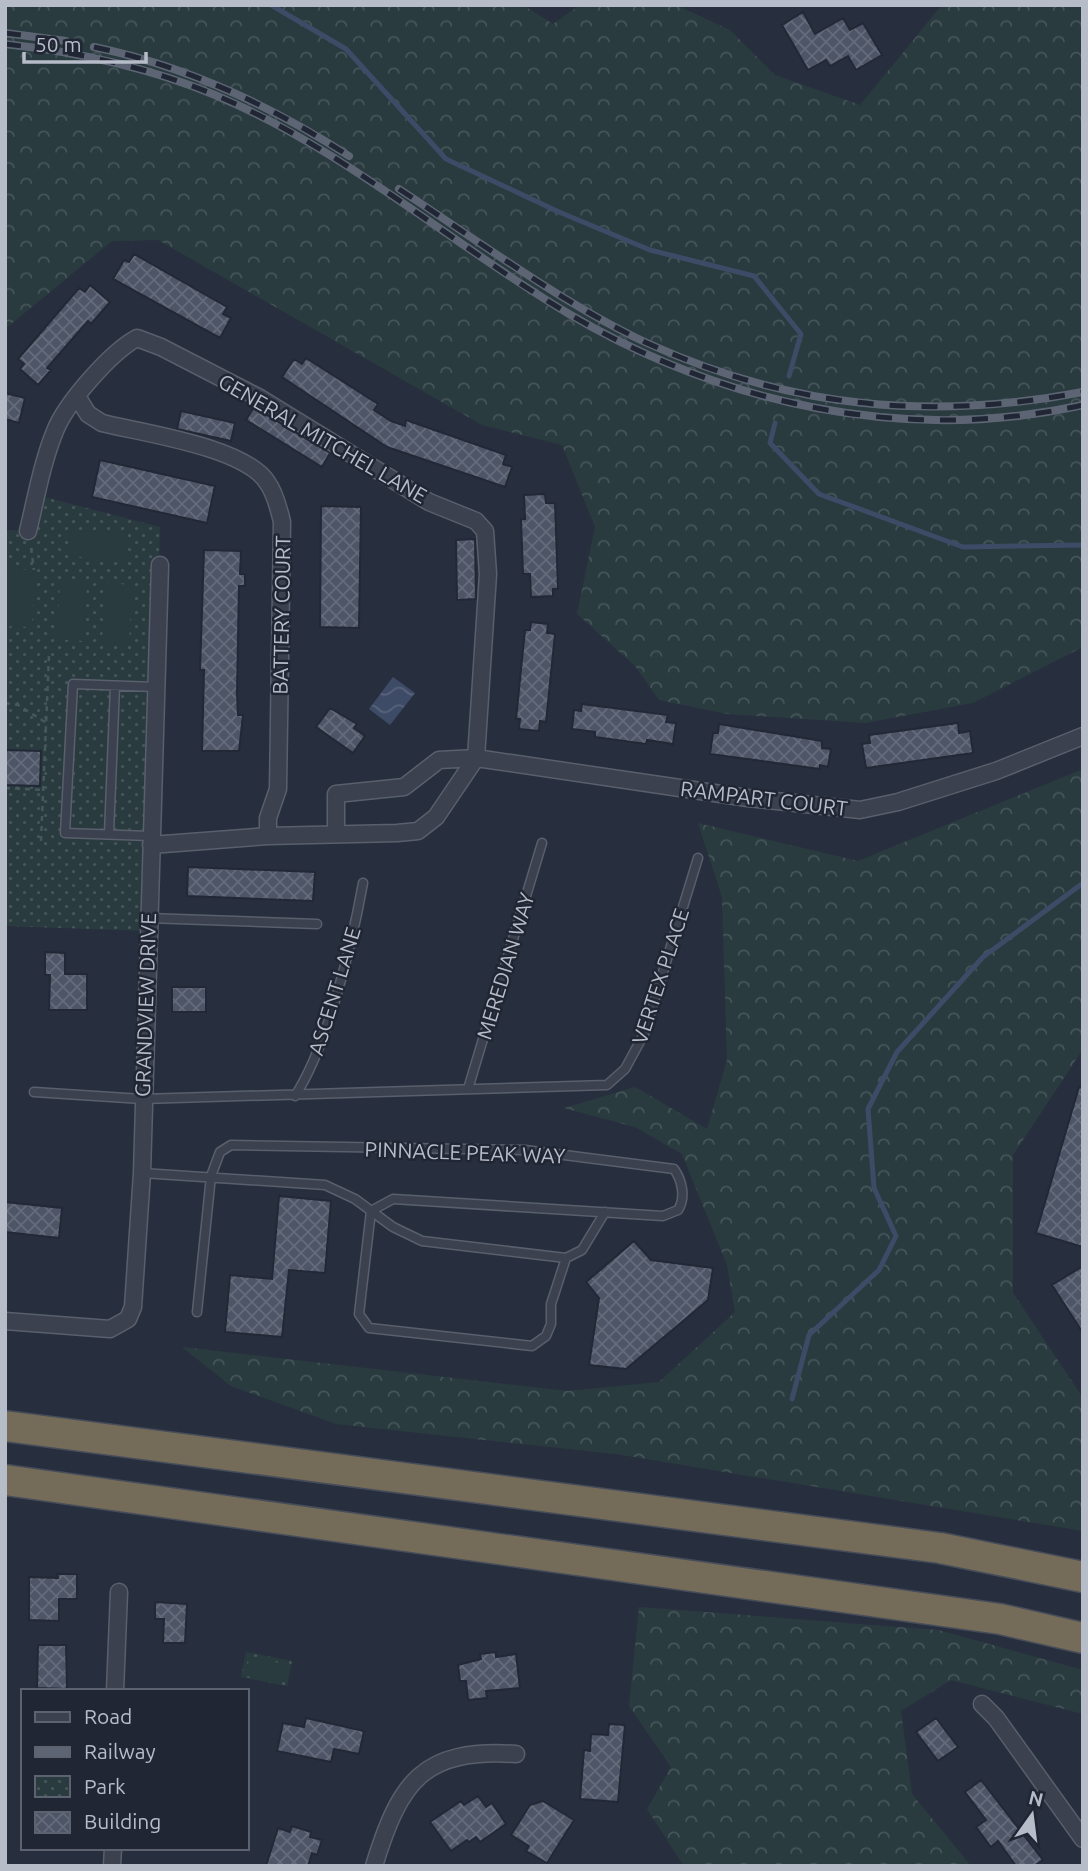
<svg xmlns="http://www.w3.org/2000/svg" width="1088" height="1871" font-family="Ubuntu,sans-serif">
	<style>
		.forest { fill: url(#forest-crowns) }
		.park { fill: url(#park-dots) }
		.pitch { fill: #293b3f }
		.water { fill: url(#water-waves) }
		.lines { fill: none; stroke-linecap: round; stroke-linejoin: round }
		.stream { stroke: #3e4b66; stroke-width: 5 }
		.building { fill: url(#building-cross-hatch); stroke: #222836; stroke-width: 2 }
		.lane-casing { stroke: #595f6c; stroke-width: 11 }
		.street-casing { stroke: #595f6c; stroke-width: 19 }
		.highway-casing { stroke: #464c59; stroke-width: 33 }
		.path { stroke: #47585c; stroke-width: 2.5; stroke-dasharray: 5 5; stroke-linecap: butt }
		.lane { stroke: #3b414f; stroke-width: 8 }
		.street { stroke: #3b414f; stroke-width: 16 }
		.highway { stroke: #746c59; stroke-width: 30 }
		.rail-casing { stroke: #5d6575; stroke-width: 8 }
		.rail { stroke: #202634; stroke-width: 5; stroke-dasharray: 16; stroke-linecap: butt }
		.labels { text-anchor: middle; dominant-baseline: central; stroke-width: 5; stroke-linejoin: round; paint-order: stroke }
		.street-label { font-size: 21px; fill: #b7bcc9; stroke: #202634 }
	</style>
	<defs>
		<pattern id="forest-crowns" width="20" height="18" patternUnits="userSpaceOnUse" patternTransform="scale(1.75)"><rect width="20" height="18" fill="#293b3f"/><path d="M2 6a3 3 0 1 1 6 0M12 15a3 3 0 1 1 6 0" fill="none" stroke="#465559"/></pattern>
		<pattern id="park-dots" width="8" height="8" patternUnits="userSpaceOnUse" patternTransform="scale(1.75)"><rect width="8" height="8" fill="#293b3f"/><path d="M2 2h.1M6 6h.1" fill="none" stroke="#465559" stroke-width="1.8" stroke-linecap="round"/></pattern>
		<pattern id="water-waves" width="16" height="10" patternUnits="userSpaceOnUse" patternTransform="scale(1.75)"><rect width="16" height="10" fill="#3e4b66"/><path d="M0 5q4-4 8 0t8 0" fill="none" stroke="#58637b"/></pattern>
		<pattern id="building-cross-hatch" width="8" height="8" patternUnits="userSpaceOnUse" patternTransform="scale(1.75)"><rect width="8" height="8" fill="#4d5567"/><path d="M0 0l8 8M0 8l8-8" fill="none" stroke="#646c7b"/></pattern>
	</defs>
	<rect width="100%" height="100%" fill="#272f3e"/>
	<path class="forest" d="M5 5H523L553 24 580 5H676L730 30 775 75 860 105 942 5H1083V647L973 703 865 723 727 714 659 700 635 666 577 614 595 527 562 445 482 425 158 240 112 241 5 329Z
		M1083 769V1049L1013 1155V1293L1083 1398V1531L616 1454 336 1424 231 1386 182 1347 568 1391 659 1382 735 1312 727 1265 682 1154 635 1127 564 1108 635 1087 707 1129 727 1060 722 897 698 823 858 861Z
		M639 1607 938 1630 1083 1670V1714L951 1680 901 1711 912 1794 971 1866H684L647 1809 671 1767 629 1706Z"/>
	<path class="park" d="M37 495 160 527 148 931 5 926V530L28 531Z
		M246 1652 292 1661 287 1686 241 1677Z"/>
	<path class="pitch" d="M70 530 128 533 127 560 69 556Z
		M5 569 34 570 32 627 5 626Z
		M60 581 87 583 84 641 57 639Z
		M105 583 132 585 129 643 102 642Z
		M249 1658 286 1664 283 1682 246 1676Z"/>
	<path class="water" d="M393 677 415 693 390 725 369 709Z"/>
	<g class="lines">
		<path class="stream" d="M271 5 346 49 446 159 559 212 650 250 754 276 801 334 789 376
			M775 423 770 443 819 494 963 547 1083 545
			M792 1399 809 1335 879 1270 896 1236 874 1188 868 1109 897 1052 983 957 1083 883"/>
	</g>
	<path class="building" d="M803 12 815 34 843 18 850 30 863 23 882 55 856 70 848 56 830 66 826 60 808 70 782 25Z
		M134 254 227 307 223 314 231 318 220 338 113 279 124 260 129 262Z
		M90 285 110 302 91 324 88 321 47 368 51 370 38 385 20 369 24 364 18 359 79 288 85 292Z
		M306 358 378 404 374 410 391 421 405 426 406 420 506 455 503 464 512 467 505 487 387 447 282 377 294 359 302 364Z
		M5 393 25 398 19 423 5 419Z
		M254 407 330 453 322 467 246 420Z
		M181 411 235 423 231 441 177 429Z
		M100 460 215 486 207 523 92 497Z
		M545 494 546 503H555L558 589H553V596L531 597 530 574H523L521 519H525L524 495Z
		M321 506 361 507 359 628 320 627Z
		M475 539 476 599 457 600 456 540Z
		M204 550 241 551 240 574H245V586H239L237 694 238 715H243L239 751H202L204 670H200Z
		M531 622 548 624 547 633 555 634 546 722 540 721 539 731 519 729 520 719H516L525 630H530Z
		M582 704 668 715 666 722 676 723 673 744 647 740 646 744 595 737V732L572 729 574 710 581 711Z
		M330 708 357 724 354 728 365 736 353 753 316 727Z
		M958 723 959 733 970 731 973 753 866 768 862 744 870 743 869 735Z
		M719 724 822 741V748L831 749 828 767 820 765V769L710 754 713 733H718Z
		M5 750 41 751 40 786 5 785Z
		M188 867 315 872 313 901 187 896Z
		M45 952 65 953V974H87V1010H49L50 975H45Z
		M172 987H206V1012H172Z
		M1079 1087 1083 1088V1247L1036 1233Z
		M279 1196 331 1201 325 1273 289 1270 282 1337 225 1332 230 1275 272 1279Z
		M5 1202 62 1208 59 1238 5 1232Z
		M634 1241 651 1260 713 1268 708 1300 626 1369 589 1365 599 1298 586 1282Z
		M1083 1266V1333L1052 1285Z
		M57 1574H77V1599H59V1621L29 1620V1577L58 1578Z
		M155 1602 187 1604 185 1643H163L164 1619H155Z
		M38 1645H66L67 1689 37 1688Z
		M496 1652V1657L516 1654 520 1688 486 1691 487 1698 468 1700 466 1681H460L458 1665 481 1659 480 1654Z
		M306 1718 364 1731 359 1754 334 1749 331 1762 277 1751 283 1723 304 1727Z
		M936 1718 958 1747 938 1761 916 1732Z
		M609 1724 625 1725 618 1802 580 1799 584 1750 590 1751 591 1734 608 1735Z
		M981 1780 1043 1860 1034 1866H1016L998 1841 991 1847 976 1827 986 1820 965 1792Z
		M478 1796 486 1807 492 1803 506 1824 480 1842 476 1837 469 1842 467 1840 451 1851 430 1822 461 1801 464 1805Z
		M543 1801 574 1820 547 1863 526 1851 529 1846 511 1835 530 1805Z
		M292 1826 311 1832 310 1837 322 1840 317 1855 312 1853 308 1866H266L278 1828 290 1832Z"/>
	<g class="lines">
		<defs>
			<path id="lane" d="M109 834 115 686
				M150 836 65 833 73 684 156 687
				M148 918 317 924
				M468 1089 542 843
				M34 1092 142 1099 607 1085 625 1069 644 1034 698 858
				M295 1096C328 1045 352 944 363 883
				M142 1173 325 1185 355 1199 393 1227 422 1241 566 1258 582 1250 605 1212
				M197 1312 211 1176 220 1152 231 1145 525 1150 674 1169C682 1180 686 1198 678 1210L663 1216 393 1199 371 1211 359 1314 369 1328 532 1346 546 1336 551 1324V1304L566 1258"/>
			<path id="street" d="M78 398 88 414 102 423C143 433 244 447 267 482 275 493 279 509 282 522L278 789 268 818V836
				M28 531C36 498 42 463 55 431 66 403 111 352 137 338L161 347 260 398 429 502 476 521 485 531 488 574 476 758 436 817 418 831 397 833 268 836 151 845
				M336 834V794L404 787 439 760 476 758 748 798 860 810 898 802 996 771 1083 736
				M5 1321 110 1329 128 1319 133 1307 142 1173 160 565
				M115 1691 119 1592
				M982 1704 996 1718 1083 1839
				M112 1866 113 1848
				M374 1866C400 1782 422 1748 516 1754"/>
			<path id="highway" d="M5 1426 940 1548 1083 1577
				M5 1480 1000 1619 1083 1638"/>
		</defs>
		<use href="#lane" class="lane-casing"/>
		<use href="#street" class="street-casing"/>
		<use href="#highway" class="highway-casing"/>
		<path class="path" d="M31 548 34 570
			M5 703 18 705 45 722
			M5 788 43 790
			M41 841 49 655"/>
		<use href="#lane" class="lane"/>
		<use href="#street" class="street"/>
		<use href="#highway" class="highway"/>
		<defs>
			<path id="rail" d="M5 33 66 41
				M5 44C77 52 148 67 215 95 344 149 450 243 569 314 724 405 906 444 1083 405
				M94 47C186 66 270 105 349 156
				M399 189C480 242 560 302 647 343 790 408 930 421 1083 392"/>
		</defs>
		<use href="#rail" class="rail-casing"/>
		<use href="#rail" class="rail"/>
	</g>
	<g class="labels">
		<g class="street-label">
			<text transform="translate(323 438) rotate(30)">GENERAL MITCHEL LANE</text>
			<text transform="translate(281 615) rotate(-89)">BATTERY COURT</text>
			<text transform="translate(764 798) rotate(7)">RAMPART COURT</text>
			<text transform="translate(505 966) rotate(-73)">MEREDIAN WAY</text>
			<text transform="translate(660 976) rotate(-72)">VERTEX PLACE</text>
			<text transform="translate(334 991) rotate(-73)">ASCENT LANE</text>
			<text transform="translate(145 1005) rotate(-88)">GRANDVIEW DRIVE</text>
			<text transform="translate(465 1152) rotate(2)">PINNACLE PEAK WAY</text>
		</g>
	</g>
	<rect width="1088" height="1871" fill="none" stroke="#b7bcc9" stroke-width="14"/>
	<rect x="21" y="1689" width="228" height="161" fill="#202634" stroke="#5c6270" stroke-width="2"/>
	<rect x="35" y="1712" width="35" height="10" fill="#3b414f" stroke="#5c6270" stroke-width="2"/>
	<text x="84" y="1724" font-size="21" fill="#b7bcc9">Road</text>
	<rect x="35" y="1747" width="35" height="10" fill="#5d6575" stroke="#5c6270" stroke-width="2"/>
	<text x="84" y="1759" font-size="21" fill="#b7bcc9">Railway</text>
	<rect x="35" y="1776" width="35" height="21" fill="url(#park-dots)" stroke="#5c6270" stroke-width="2"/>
	<text x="84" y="1794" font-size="21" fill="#b7bcc9">Park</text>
	<rect x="35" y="1812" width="35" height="21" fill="url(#building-cross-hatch)" stroke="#5c6270" stroke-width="2"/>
	<text x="84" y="1829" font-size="21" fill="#b7bcc9">Building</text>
	<g transform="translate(1032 1815) rotate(14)" stroke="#202634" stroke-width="5" paint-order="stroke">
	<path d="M0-5L12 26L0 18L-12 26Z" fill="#b7bcc9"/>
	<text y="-10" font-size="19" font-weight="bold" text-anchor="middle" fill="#b7bcc9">N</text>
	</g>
	<path d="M24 52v10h122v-10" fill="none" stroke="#b7bcc9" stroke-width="3.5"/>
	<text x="35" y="52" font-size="21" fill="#b7bcc9" stroke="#202634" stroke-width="5" paint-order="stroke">50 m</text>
</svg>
